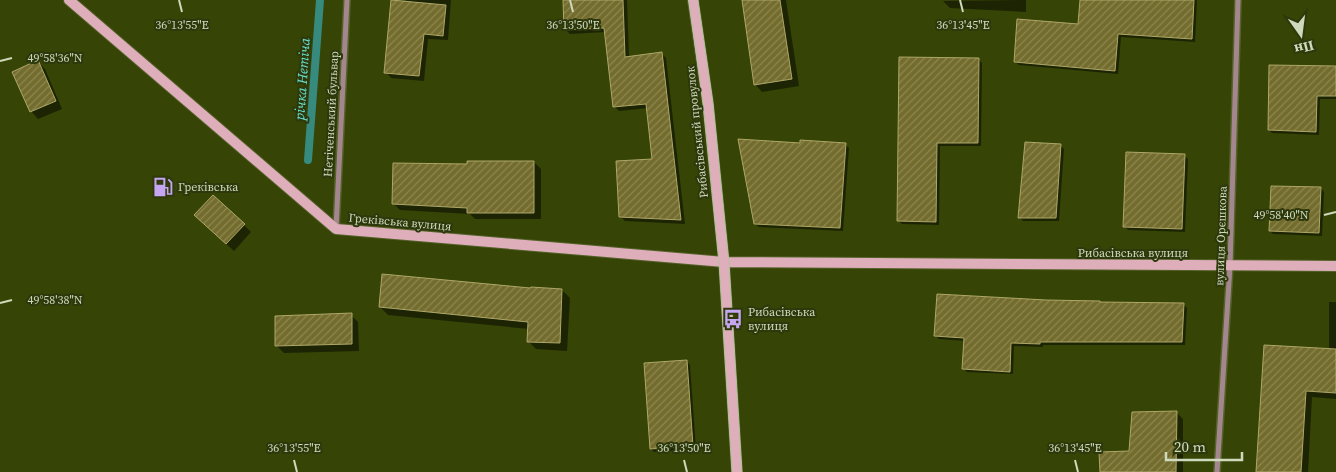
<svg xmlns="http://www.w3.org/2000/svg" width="1336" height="472" font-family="'Source Serif 4',serif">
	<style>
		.shadow { fill: #0007 }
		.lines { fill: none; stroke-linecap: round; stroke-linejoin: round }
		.stream { stroke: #378a7e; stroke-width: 8 }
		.building { fill: url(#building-hatch); stroke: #aea768 }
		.street-casing { stroke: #55622a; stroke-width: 8 }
		.secondary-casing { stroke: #55622a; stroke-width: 12 }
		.street { stroke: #a4878e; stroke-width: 5 }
		.secondary { stroke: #deafba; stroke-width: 10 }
		.tram { stroke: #b7c19e; stroke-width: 1 }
		.ticks { fill: none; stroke: #cfd9bb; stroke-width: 2 }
		.labels { text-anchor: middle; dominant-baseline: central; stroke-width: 4; stroke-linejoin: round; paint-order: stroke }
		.street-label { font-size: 12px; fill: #cfd9bb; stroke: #2d380c }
		.poi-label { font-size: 12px; fill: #cfd9bb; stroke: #2d380c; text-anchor: start }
		.water-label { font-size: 14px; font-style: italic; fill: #67e1cf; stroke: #2d380c }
		.ticks-label { font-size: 12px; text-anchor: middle; fill: #cfd9bb; stroke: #2d380c; stroke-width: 4; stroke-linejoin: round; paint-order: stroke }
	</style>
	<defs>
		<pattern id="building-hatch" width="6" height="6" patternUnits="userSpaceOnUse" patternTransform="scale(1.25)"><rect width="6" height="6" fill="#736c2d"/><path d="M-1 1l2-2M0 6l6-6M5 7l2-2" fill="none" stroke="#8c8753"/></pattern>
	</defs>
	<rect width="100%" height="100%" fill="#364406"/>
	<path class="shadow" d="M406 0H451L448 40 428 39 424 81 391 78 386 72Z
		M564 0H627L629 58 662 54 666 58 685 224 625 221 620 216 653 160 648 108 619 111 614 106 606 32 570 34 565 29Z
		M743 0H786L799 86 762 92 755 84Z
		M1026 0V12L950 8 943 1Z
		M1081 0H1197L1195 42 1121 37 1118 74 1019 65 1015 62 1079 25Z
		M978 59 982 63 981 146H940L939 225 902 224 898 220Z
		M38 62 45 69 62 109 38 119 31 111Z
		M1336 67V99H1320L1319 135 1272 133 1269 130Z
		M845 144 849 148 843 231 759 227 755 224 801 145Z
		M1061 146 1064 149 1059 221H1023L1019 217Z
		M1184 156 1188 159 1185 232 1128 230 1124 226Z
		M534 162 541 169V219H475L470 214 400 210 393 203 468 165Z
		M1321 188 1324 192 1322 236 1273 234 1270 231Z
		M203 222 244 225 251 232 234 251Z
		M532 290H562L570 298 567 351 536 349 528 341 529 329 388 315 380 307Z
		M1329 302H1336V399L1312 397 1308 472H1257L1329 350Z
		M1101 304H1183L1187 308 1185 345H1043V347L1014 346 1013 374 967 372 964 369 965 341 939 339 936 336Z
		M351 315 358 322 359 351 284 353 277 346Z
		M687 361 690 365 696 449 654 452 651 449Z
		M1176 412 1183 419V472H1101L1130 452Z"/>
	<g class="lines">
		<path class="stream" d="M308 160 320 0"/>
	</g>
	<path class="building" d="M391 0 446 5 443 36 424 34 419 76 384 73Z
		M563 0H623L625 57 662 52 681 220 619 217 616 161 652 159 646 104 613 107 604 28 564 30Z
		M742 0H780L792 79 754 85Z
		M1080 0H1194L1192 39 1118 34 1115 71 1014 62 1017 19 1078 24Z
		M899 57 979 58 978 143H937L936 222 897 221Z
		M38 60 56 101 30 112 12 72Z
		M1269 65 1336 66V96H1317L1316 132 1268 130Z
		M738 139 800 143V140L846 143 840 228 754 224Z
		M1025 142 1061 144 1056 218H1018Z
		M1126 152 1185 154 1182 229 1123 227Z
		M467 161H534V213H467V208L392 204 393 163 467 164Z
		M1271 186 1321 187 1319 233 1269 231Z
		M213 195 245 224 226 244 194 215Z
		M382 274 530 288 531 287 562 289 560 343 527 342 528 322 379 307Z
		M937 294 1046 300 1100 301V302L1184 303 1182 342H1040V344L1011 343 1010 372 962 369 964 338 934 336Z
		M352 313V344L275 346V316Z
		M1264 345 1336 349V393L1306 391 1301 472H1256Z
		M687 360 693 446 650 449 644 363Z
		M1177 411 1176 472H1100L1099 452 1129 451 1132 412Z"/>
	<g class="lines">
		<defs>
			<path id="street" d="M336 229 347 0
				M1217 472 1230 266 1238 0"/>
			<path id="secondary" d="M69 0 336 229 724 262 1336 266
				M693 0 708 103 724 262 737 472"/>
		</defs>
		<use href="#street" class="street-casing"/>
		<use href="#secondary" class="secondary-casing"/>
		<use href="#street" class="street"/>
		<use href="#secondary" class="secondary"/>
		<path class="tram" d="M689 0 703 104 719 262 732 472
			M698 0 713 103 729 263 742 472"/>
	</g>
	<path class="ticks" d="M179 0 182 12M570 0 573 12M960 0 963 12M0 61 12 58M1324 215 1336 212M0 303 12 300M294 460 297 472M684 460 687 472M1075 460 1078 472"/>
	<defs>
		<symbol id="fuel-bare" viewBox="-9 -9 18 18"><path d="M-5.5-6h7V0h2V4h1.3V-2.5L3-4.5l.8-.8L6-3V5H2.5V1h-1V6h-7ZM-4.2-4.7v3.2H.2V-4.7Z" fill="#c5a7f1" stroke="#2d380c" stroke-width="2.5" paint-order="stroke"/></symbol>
		<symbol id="bus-bare" viewBox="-9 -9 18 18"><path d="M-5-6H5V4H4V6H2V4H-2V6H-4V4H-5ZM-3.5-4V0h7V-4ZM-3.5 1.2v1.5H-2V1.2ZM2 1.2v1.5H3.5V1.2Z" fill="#c5a7f1" stroke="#2d380c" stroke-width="2.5" paint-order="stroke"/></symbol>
	</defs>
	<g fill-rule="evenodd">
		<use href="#fuel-bare" x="149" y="173" width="28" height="28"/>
		<use href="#bus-bare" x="719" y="305" width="28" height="28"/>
	</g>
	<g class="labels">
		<g class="street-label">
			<text transform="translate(331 114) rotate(-87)">Нетіченський бульвар</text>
			<text transform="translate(697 132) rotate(-96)">Рибасівський провулок</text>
			<text transform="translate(400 222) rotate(5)">Греківська вулиця</text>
			<text transform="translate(1221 236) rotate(-88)">вулиця Орєшкова</text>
			<text x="1133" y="253">Рибасівська вулиця</text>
		</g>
		<g class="poi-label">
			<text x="178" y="187">Греківська</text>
			<text x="748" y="312">Рибасівська<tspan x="748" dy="14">вулиця</tspan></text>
		</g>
		<g class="water-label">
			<text transform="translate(302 79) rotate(-86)">річка Нетіча</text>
		</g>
	</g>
	<g class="ticks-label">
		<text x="182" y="29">36°13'55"E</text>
		<text x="573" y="29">36°13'50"E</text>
		<text x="963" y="29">36°13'45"E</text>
		<text x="55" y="62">49°58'36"N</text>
		<text x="1281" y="219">49°58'40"N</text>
		<text x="55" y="304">49°58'38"N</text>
		<text x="294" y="452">36°13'55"E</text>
		<text x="684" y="452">36°13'50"E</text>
		<text x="1075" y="452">36°13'45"E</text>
	</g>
	<g transform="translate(1301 35) rotate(166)" stroke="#2d380c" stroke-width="4" paint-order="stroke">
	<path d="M0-4L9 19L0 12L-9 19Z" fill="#cfd9bb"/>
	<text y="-8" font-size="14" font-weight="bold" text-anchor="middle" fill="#cfd9bb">Пн</text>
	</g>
	<path d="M1166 452v8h76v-8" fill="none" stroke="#cfd9bb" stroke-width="2.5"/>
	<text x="1174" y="452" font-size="15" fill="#cfd9bb" stroke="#2d380c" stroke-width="4" paint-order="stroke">20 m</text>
</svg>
